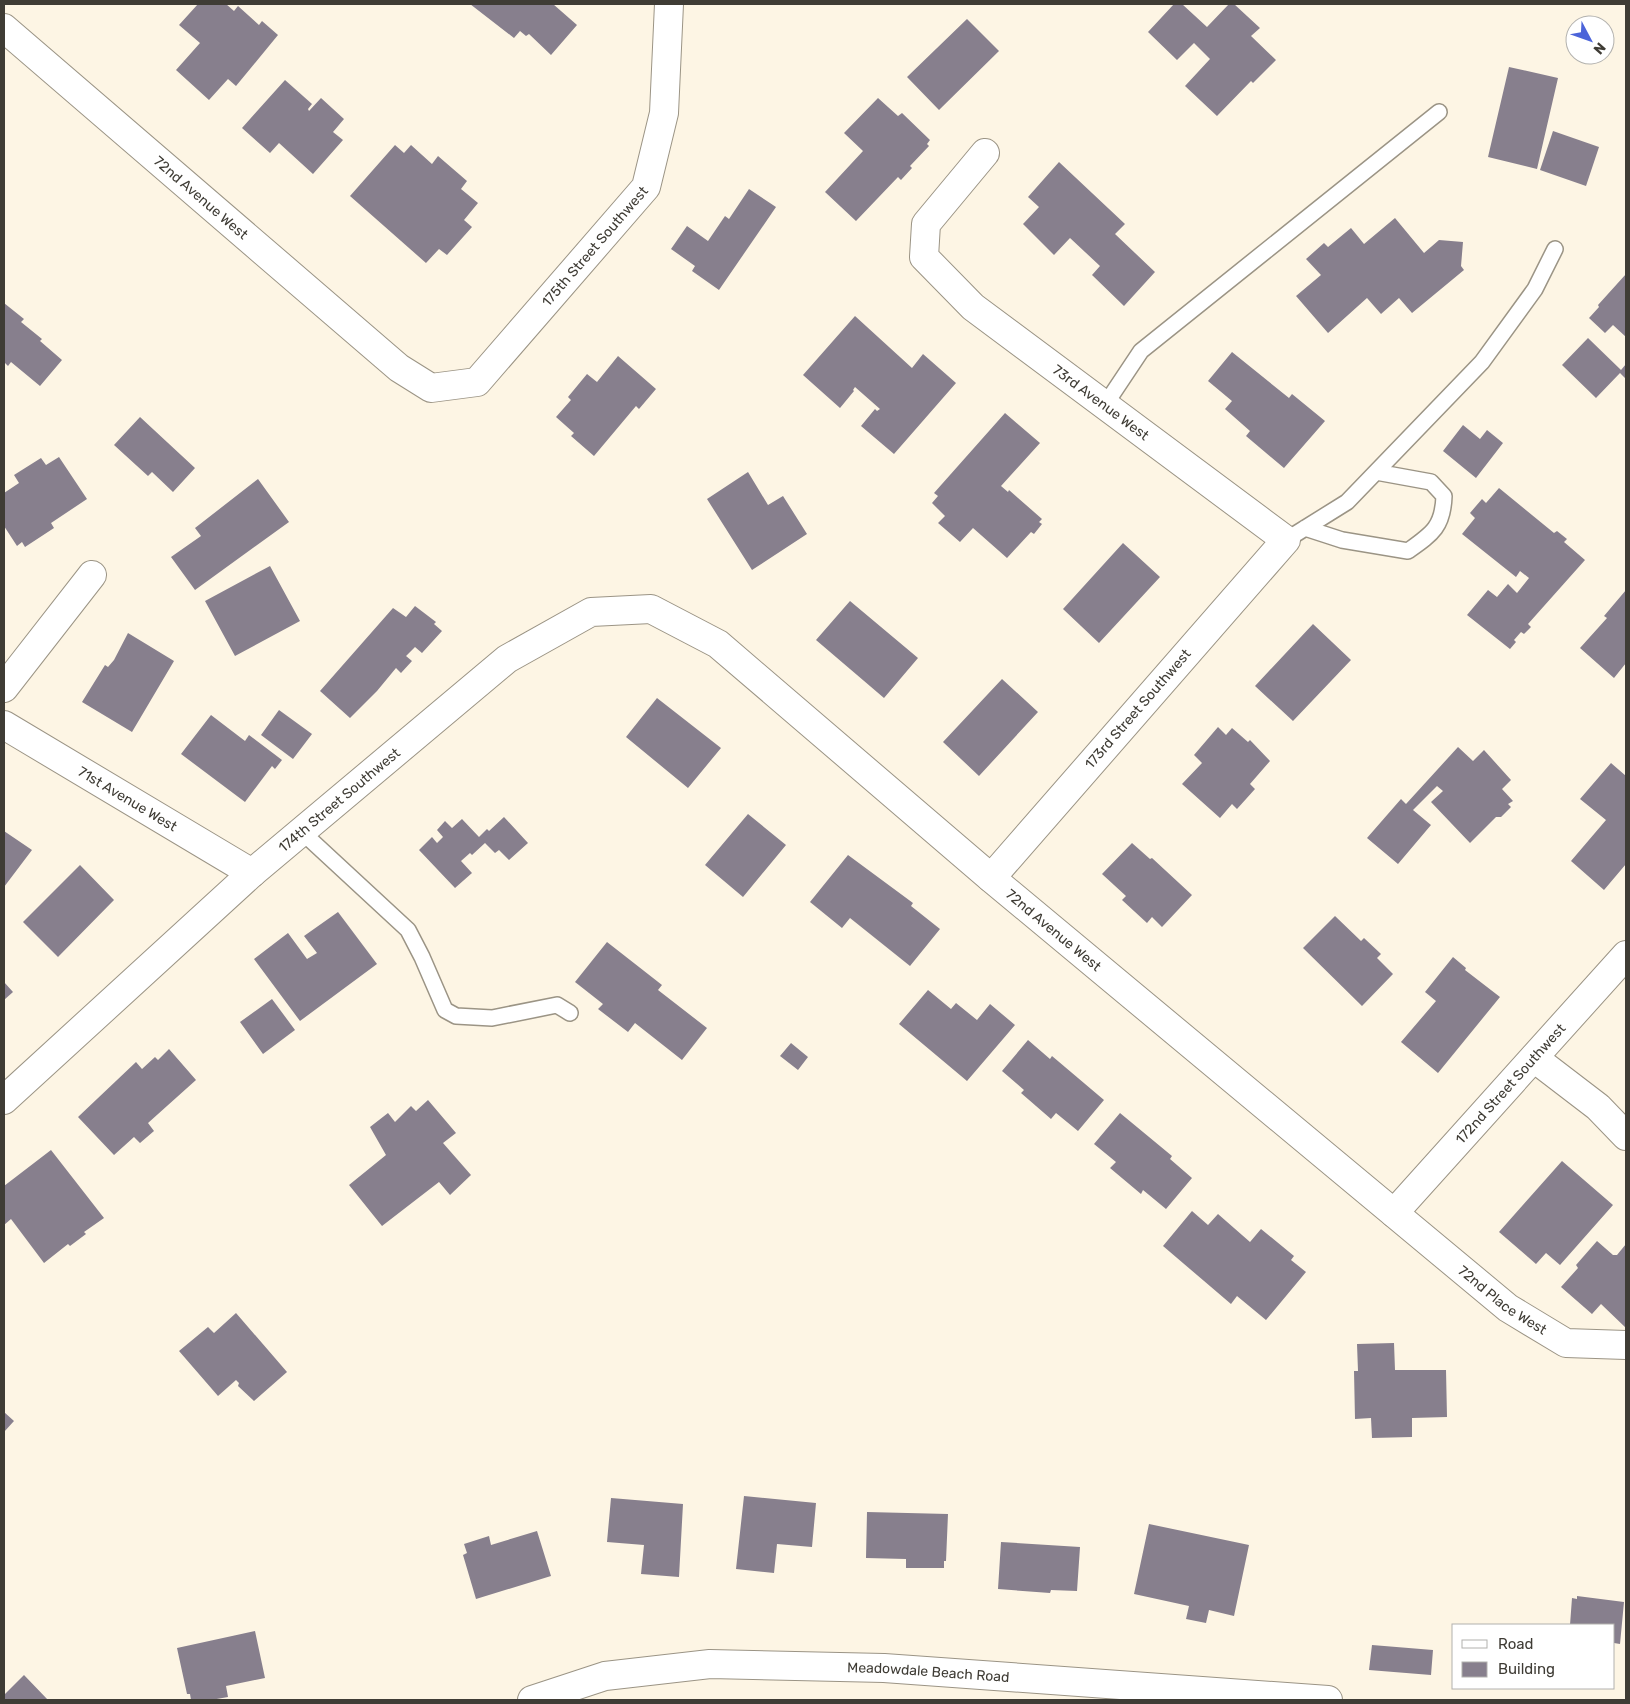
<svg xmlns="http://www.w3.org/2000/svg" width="1630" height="1704" font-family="Rubik,sans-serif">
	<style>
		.building { fill: #877f8d }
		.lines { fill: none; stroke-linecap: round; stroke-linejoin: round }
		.lane-casing { stroke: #9b9485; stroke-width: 18 }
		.street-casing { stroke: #9b9485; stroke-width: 30 }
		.lane { stroke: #fff; stroke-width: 15 }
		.street { stroke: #fff; stroke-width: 28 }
		.labels { text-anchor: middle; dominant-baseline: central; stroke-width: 5; stroke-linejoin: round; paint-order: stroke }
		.street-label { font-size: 14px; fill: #3f3c35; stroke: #fff }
	</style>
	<rect width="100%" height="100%" fill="#fdf5e4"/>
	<path class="building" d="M198 4H226L234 11 238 6 259 25 262 21 278 35 236 86 228 79 209 100 176 70 200 43 179 25Z
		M470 4H553L577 25 551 55 529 34 526 36 520 31 514 38Z
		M1174 4H1182L1207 27 1229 4H1234L1260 28 1251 36 1276 60 1253 83 1251 81 1217 116 1185 86 1210 59 1194 43 1177 60 1148 32Z
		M967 19 999 51 939 110 907 77Z
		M1509 67 1558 78 1537 169 1488 157Z
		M285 80 312 104 308 109 309 111 321 98 344 119 333 132 343 140 313 174 279 143 270 153 242 128Z
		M878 98 898 116 902 113 930 140 927 144 929 146 910 166 912 168 901 180 898 177 856 221 825 192 863 151 844 133Z
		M1553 131 1599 147 1586 186 1540 170Z
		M395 145 404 153 411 145 432 164 438 156 467 181 461 189 478 203 464 220 472 227 447 255 439 249 426 263 350 196Z
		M1059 162 1125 224 1115 234 1155 272 1124 306 1092 275 1100 266 1070 238 1054 255 1023 224 1039 207 1028 197Z
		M749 189 776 207 719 290 692 271 695 266 671 249 687 226 708 241 725 216 729 219Z
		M1395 218 1424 253 1439 240 1463 242 1461 266 1464 270 1412 313 1399 298 1381 314 1367 298 1328 333 1296 296 1321 275 1306 259 1324 243 1328 247 1351 228 1364 244Z
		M1626 274V337L1613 325 1605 333 1589 318 1599 307 1598 305Z
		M4 303 24 319 21 322 42 339 40 341 62 360 40 386 11 362 8 366 4 362Z
		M855 316 912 368 923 354 956 383 894 454 861 426 875 409 877 411 880 409 855 387 853 390 854 391 840 408 803 375Z
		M1588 338 1621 370 1626 364V379L1620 373 1596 398 1562 365Z
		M1232 352 1289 398 1292 394 1325 421 1284 468 1246 436 1250 431 1225 409 1232 401 1208 381Z
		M618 356 656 389 639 409 636 406 594 456 571 436 574 433 556 417 571 400 568 397 587 374 597 382Z
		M1005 413 1040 443 1001 486 1008 492 1009 490 1042 519 1039 522 1042 524 1034 534 1031 532 1007 558 973 528 960 542 938 523 945 516 932 503 938 496 934 493Z
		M140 417 195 468 173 492 152 472 148 476 114 445Z
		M1463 425 1480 439 1487 430 1503 443 1476 478 1443 451Z
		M59 457 87 499 51 523 54 528 25 547 22 542 17 546 4 526V493L19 483 14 475 41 458 46 465Z
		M748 472 768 505 783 496 807 534 752 570 707 499Z
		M258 479 289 522 195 590 171 557 201 536 195 528Z
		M1499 488 1554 533 1557 531 1567 539 1564 542 1585 560 1528 624 1531 627 1524 634 1521 632 1514 640 1516 642 1510 649 1467 615 1488 590 1497 597 1508 584 1517 593 1529 578 1520 571 1516 577 1462 534 1475 518 1470 513 1482 499 1486 503Z
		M1123 543 1160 577 1099 643 1063 609Z
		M270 566 300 621 235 656 205 601Z
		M1626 590V663L1614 678 1580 648 1607 618 1604 616Z
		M850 601 918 658 884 698 816 640Z
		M415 606 436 622 434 624 442 631 422 653 415 647 406 656 412 661 401 673 396 668 377 691 350 718 320 691 393 608 406 617Z
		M1313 624 1351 660 1293 721 1255 686Z
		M128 633 174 661 132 732 82 702 105 665 108 667 114 660Z
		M1002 679 1038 712 979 776 943 742Z
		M657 698 721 748 688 788 626 737Z
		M279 710 312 734 293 759 261 735Z
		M211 715 245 741 249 735 282 760 275 769 272 766 245 802 181 754Z
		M1218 727 1226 735 1232 728 1248 742 1250 740 1270 761 1250 784 1255 789 1237 809 1232 804 1220 818 1182 784 1202 763 1194 755Z
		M1458 747 1473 761 1484 750 1511 780 1502 789 1513 801 1508 804 1511 807 1501 817H1496L1470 843 1431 802 1443 791 1437 786 1413 810 1431 825 1398 864 1367 838 1401 799 1406 804Z
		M1611 763 1626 776V864L1604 890 1571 861 1606 820 1580 799Z
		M748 814 786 845 743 897 705 865Z
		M504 817 528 843 509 860 499 850 495 853 485 843 472 855 470 853 461 861 472 873 455 888 419 850 432 837 437 843 443 837 437 830 445 821 452 828 462 819 479 837 487 829 489 831Z
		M4 831 32 850 4 887Z
		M1132 843 1150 859 1152 858 1192 895 1162 927 1152 917 1147 923 1122 900 1126 896 1102 874Z
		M848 855 913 903 911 906 940 929 910 966 850 918 842 928 810 902Z
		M80 865 114 900 58 957 23 922Z
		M338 912 377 964 300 1021 254 959 288 933 307 959 317 953 304 936Z
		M1335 916 1361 941 1364 938 1381 954 1377 958 1393 974 1362 1006 1303 948Z
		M607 942 662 985 658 990 707 1028 682 1060 635 1023 628 1032 598 1009 603 1004 575 982Z
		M1453 957 1466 968 1465 970 1500 997 1438 1073 1401 1042 1436 1001 1425 992Z
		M4 982 13 992 4 1000Z
		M928 990 951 1009 956 1003 977 1020 990 1004 1015 1025 967 1081 899 1024Z
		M272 999 295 1030 263 1054 240 1022Z
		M1028 1040 1050 1059 1052 1056 1104 1100 1078 1131 1056 1113 1051 1119 1021 1093 1024 1090 1002 1071Z
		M791 1043 808 1057 798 1070 780 1056Z
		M169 1049 196 1080 148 1123 154 1131 140 1143 134 1137 114 1155 78 1117 136 1062 142 1069 155 1057 158 1060Z
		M428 1100 456 1133 443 1143 471 1175 450 1195 439 1182 382 1226 349 1185 386 1155 370 1127 388 1113 395 1122 411 1106 416 1111Z
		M1120 1113 1172 1156 1170 1159 1192 1178 1166 1209 1143 1190 1141 1194 1110 1168 1116 1162 1094 1144Z
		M51 1150 104 1218 84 1232 86 1234 70 1246 68 1244 44 1263 11 1219 4 1225V1186Z
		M1562 1161 1613 1205 1560 1265 1546 1253 1536 1264 1499 1232Z
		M1192 1211 1208 1225 1218 1214 1250 1242 1261 1229 1294 1256 1291 1260 1306 1272 1266 1320 1237 1296 1231 1304 1163 1246Z
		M1597 1241 1613 1255H1617L1626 1244V1328L1601 1304 1592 1314 1561 1287 1578 1268 1576 1265Z
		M236 1313 287 1372 254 1401 238 1386 239 1383 236 1380 218 1396 179 1351 208 1327 214 1333Z
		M1394 1343 1395 1370H1446L1447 1417 1412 1418V1437L1372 1438 1371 1418 1355 1419 1354 1371H1358L1357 1344Z
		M4 1412 14 1421 4 1432Z
		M744 1496 816 1503 812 1547 777 1544 774 1573 736 1569Z
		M611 1498 683 1504 679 1577 641 1574 644 1545 607 1542Z
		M867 1512 948 1514 946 1561H944V1568H906V1559L866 1558Z
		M1149 1524 1249 1545 1234 1616 1209 1610 1206 1623 1186 1619 1189 1606 1134 1594Z
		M537 1531 551 1576 476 1599 463 1555 467 1553 464 1544 489 1536 491 1545Z
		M1001 1542 1080 1547 1077 1591 1051 1590 1050 1593 998 1589Z
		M1577 1596 1624 1602 1620 1644 1614 1643V1625H1570L1572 1598 1577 1599Z
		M255 1631 265 1678 226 1686 228 1697 211 1700H191L190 1694H187L177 1648Z
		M1372 1645 1433 1650 1431 1675 1369 1670Z
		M24 1675 48 1700H4V1695Z"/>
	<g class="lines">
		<defs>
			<path id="lane" d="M1105 405 1141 351 1439 112
				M1305 528 1342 540 1408 551C1432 534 1443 527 1444 496L1431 482 1376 472
				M1286 540 1347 502 1482 362 1535 289 1555 249
				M301 831 408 930 422 957 445 1010 456 1016 492 1018 557 1005 570 1013"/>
			<g id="street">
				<path id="s1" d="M4 28 399 368 431 388 477 382 646 187 664 113 669 4"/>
				<path id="s2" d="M985 153 926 224 924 257 973 307 1286 540 991 878"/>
				<path d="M4 688 92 575"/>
				<path id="s3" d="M4 725 252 873"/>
				<path d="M1534 1058 1598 1107 1626 1136"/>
				<path id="s4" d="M4 1100 252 873 507 659 591 612 651 609 718 644 991 878 1508 1308 1566 1343 1626 1345"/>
				<path id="s5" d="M1394 1213 1626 955"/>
				<path id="s6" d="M532 1700 605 1676 710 1664 884 1668 1328 1700"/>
			</g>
		</defs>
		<use href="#lane" class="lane-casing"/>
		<use href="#street" class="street-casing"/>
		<use href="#lane" class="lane"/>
		<use href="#street" class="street"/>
	</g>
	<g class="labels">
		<g class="street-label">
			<text stroke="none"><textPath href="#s1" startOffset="260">72nd Avenue West</textPath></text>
			<text stroke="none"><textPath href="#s1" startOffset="785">175th Street Southwest</textPath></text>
			<text stroke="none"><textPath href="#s2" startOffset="355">73rd Avenue West</textPath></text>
			<text transform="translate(1138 709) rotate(-49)">173rd Street Southwest</text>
			<text stroke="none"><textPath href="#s3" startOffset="144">71st Avenue West</textPath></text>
			<text stroke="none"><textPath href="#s4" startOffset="450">174th Street Southwest</textPath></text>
			<text stroke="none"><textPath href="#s4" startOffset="1342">72nd Avenue West</textPath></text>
			<text stroke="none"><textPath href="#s5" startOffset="174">172nd Street Southwest</textPath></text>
			<text stroke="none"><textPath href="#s4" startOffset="1924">72nd Place West</textPath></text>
			<text stroke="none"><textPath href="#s6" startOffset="401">Meadowdale Beach Road</textPath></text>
		</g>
	</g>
	<rect width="1630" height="1704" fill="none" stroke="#3f3c35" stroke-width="10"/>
	<rect x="1452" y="1624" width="162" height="65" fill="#ffffff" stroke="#b2b1ae"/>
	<rect x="1462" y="1640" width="25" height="8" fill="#ffffff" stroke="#b2b1ae"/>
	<text x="1498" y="1649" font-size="15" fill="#3f3c35">Road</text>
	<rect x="1462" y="1662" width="25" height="15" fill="#877f8d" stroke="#b2b1ae"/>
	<text x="1498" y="1674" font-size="15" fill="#3f3c35">Building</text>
	<g transform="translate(1590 40) rotate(131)"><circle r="24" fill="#ffffff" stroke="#b2b1ae"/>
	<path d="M0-4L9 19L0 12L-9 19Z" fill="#4c64d9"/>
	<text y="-8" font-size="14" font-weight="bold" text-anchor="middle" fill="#3f3c35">N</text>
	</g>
</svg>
